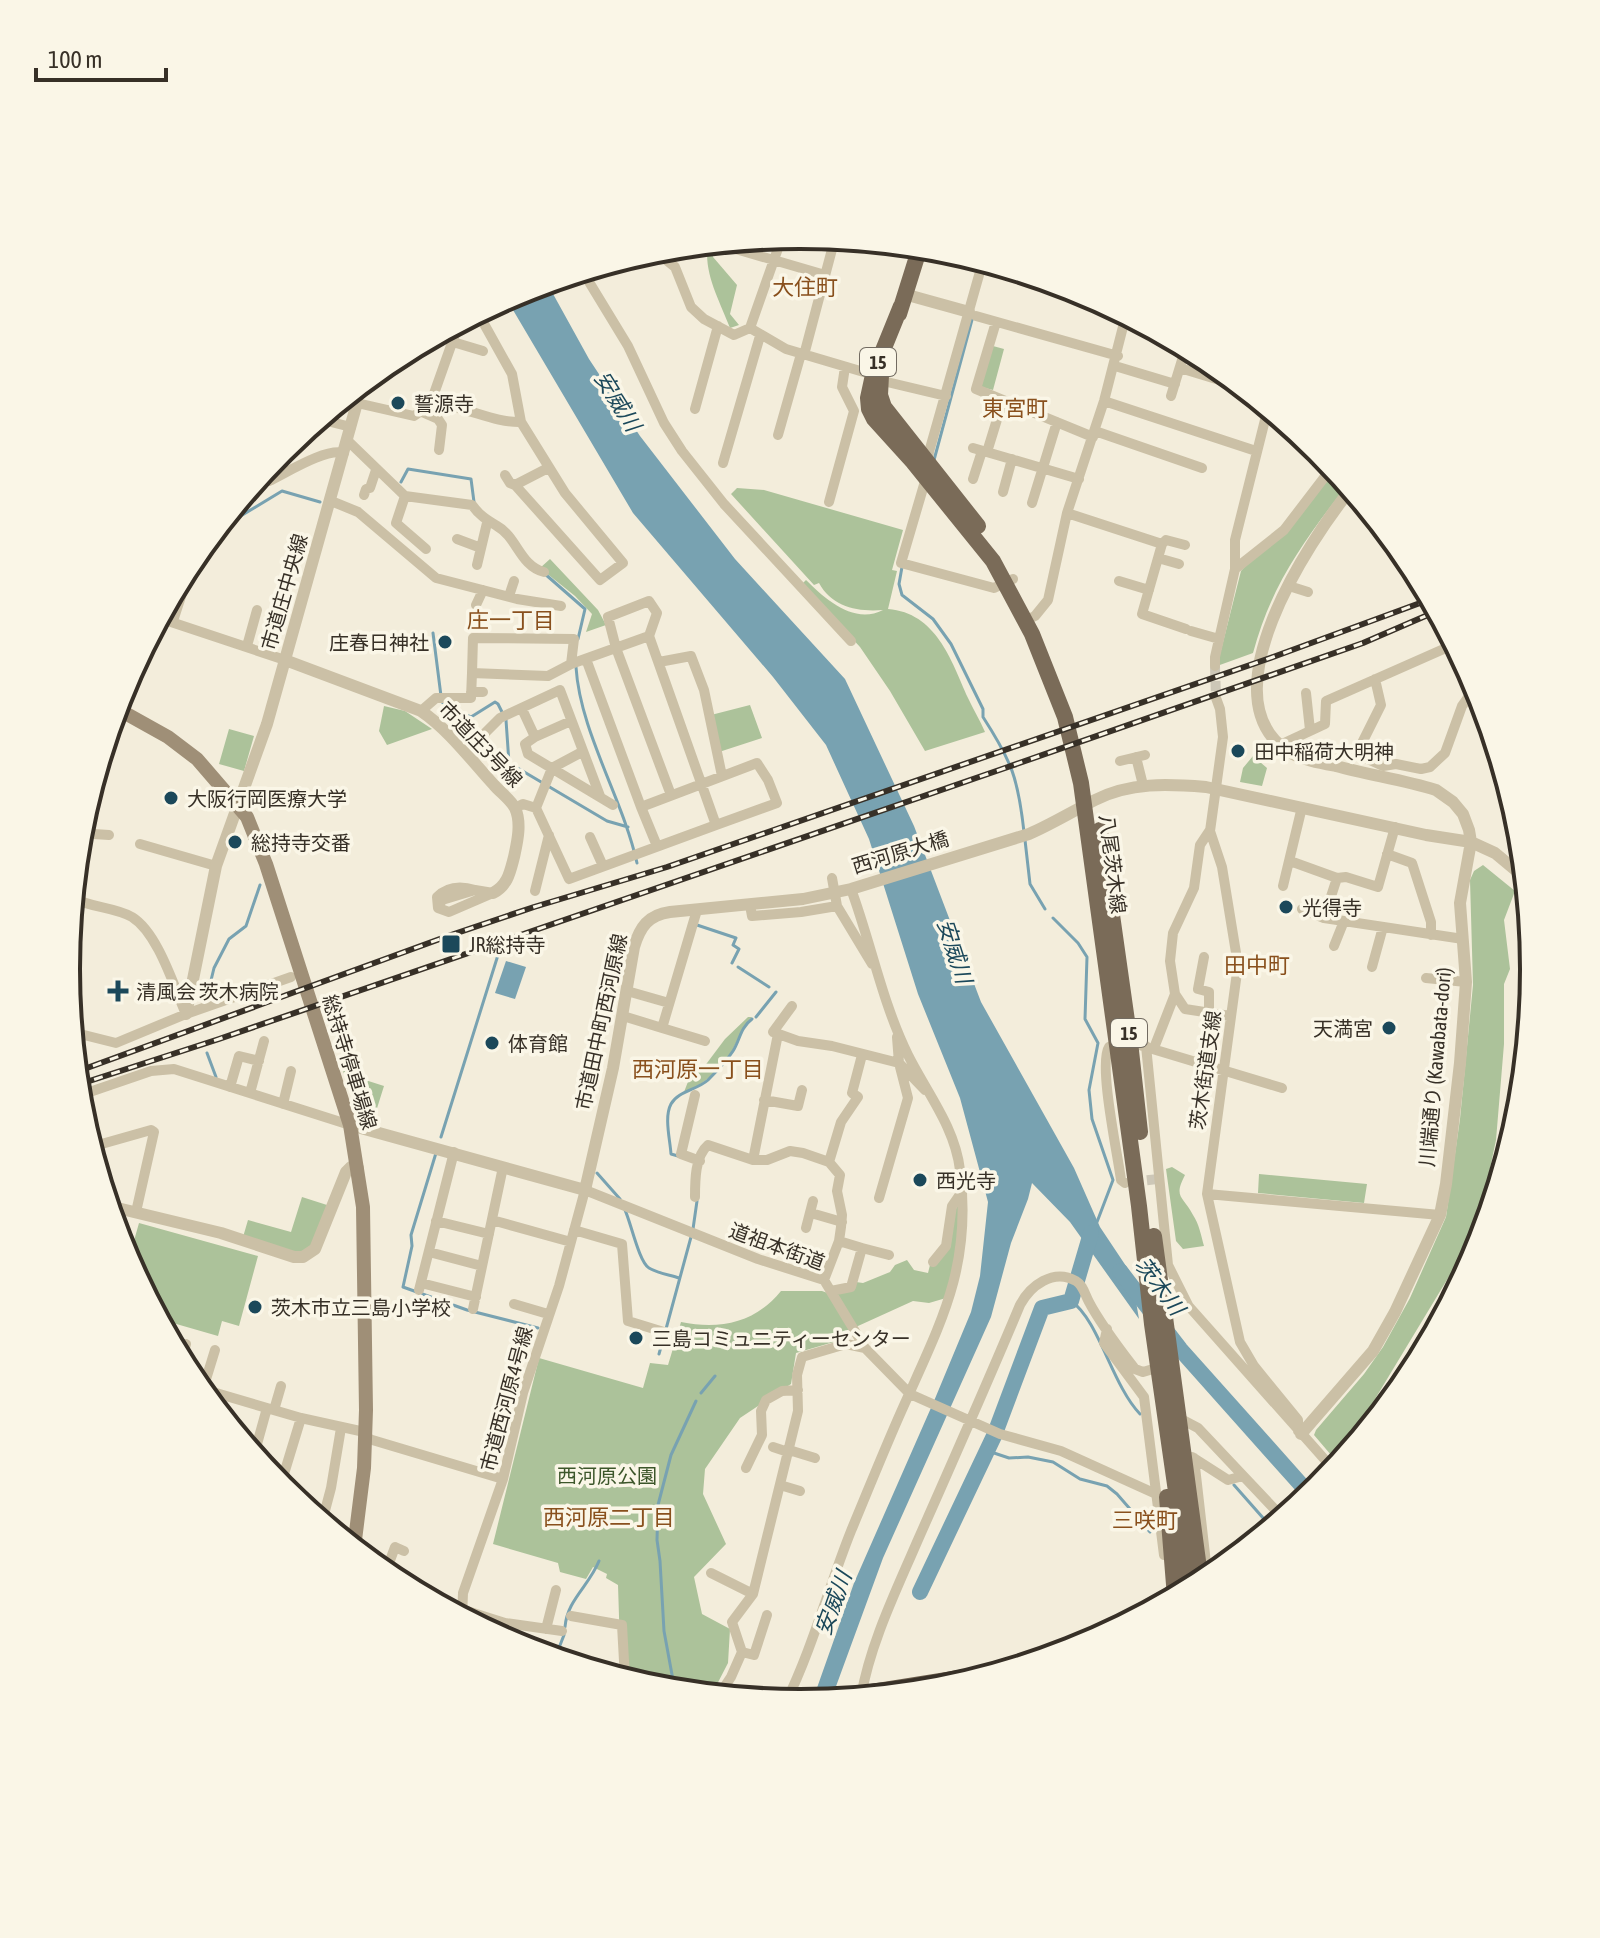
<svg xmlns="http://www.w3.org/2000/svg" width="1600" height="1938" font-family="'Asap Condensed','Noto Sans JP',sans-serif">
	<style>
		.green { fill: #acc29a }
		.water { fill: #78a2b1 }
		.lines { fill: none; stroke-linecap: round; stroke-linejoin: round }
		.stream { stroke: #78a2b1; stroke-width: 3 }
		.river { stroke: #78a2b1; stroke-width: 16 }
		.minor-tunnel { stroke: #cdc7b7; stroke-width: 10; stroke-dasharray: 10 5; stroke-linecap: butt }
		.minor { stroke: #cbc0a6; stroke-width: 10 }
		.tertiary { stroke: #cbc0a6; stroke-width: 12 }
		.secondary { stroke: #9f8f77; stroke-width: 14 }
		.primary { stroke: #7a6b58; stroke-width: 16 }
		.trunk { stroke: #695c4b; stroke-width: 16 }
		.rail-casing { stroke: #373027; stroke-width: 6 }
		.rail { stroke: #faf6e7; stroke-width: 3; stroke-dasharray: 9; stroke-linecap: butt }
		.poi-dot { fill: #1b485a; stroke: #faf6e7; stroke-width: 3 }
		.labels { text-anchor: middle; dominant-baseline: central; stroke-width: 7; stroke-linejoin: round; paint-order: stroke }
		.shield { fill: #faf6e7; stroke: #726b61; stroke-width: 2 }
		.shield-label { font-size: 18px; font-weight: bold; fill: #373027 }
		.poi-label { font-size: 20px; fill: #373027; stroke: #faf6e7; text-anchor: start }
		.street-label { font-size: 20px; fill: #373027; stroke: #faf6e7 }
		.park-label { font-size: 20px; fill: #3c562a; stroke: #faf6e7 }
		.neighbourhood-label { font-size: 22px; fill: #89501d; stroke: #faf6e7 }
		.water-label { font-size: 22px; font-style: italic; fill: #1b485a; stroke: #faf6e7 }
		.rim { fill: none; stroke: #373027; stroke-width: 4 }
	</style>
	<rect width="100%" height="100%" fill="#f3eddb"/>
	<path class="green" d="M715 243 713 257 737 285 730 314 739 325 730 328C720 301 703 273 708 244Z
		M993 346 1004 349 993 390 981 387Z
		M1334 468 1347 485C1304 541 1272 583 1253 653L1217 666 1241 571Z
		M737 488 764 490 903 530 892 570 897 571 888 609C936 613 951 659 968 698 973 709 980 720 985 732L925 751 890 691 860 647 802 584 806 580C825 599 854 625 883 610 857 612 832 607 819 583L814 585 731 494Z
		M550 559 598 610 606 625 586 632 592 614 575 596 540 568Z
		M750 705 762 738 719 752 711 715Z
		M384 706 405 711 432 729 387 745 379 731Z
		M229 729 254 736 244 771 219 764Z
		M1253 756 1267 768 1262 786 1240 782 1243 768Z
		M1483 865 1515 891 1504 920 1510 969 1504 984V1044L1496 1140 1477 1230 1337 1462 1314 1435 1316 1430 1364 1374 1383 1347 1410 1298 1446 1217 1460 1119 1473 985 1470 880 1474 871Z
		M748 1017H752C743 1026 741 1033 735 1045 726 1065 705 1085 684 1092L691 1074 704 1067 725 1039Z
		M355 1067 359 1078 384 1086 373 1121 359 1116 343 1071Z
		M1497 1142 1509 1148 1494 1196 1490 1187Z
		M1172 1167 1185 1175C1173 1198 1183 1196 1193 1215 1199 1224 1201 1235 1204 1246L1183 1249 1176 1241 1166 1169Z
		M1259 1174 1367 1184 1364 1203 1258 1193Z
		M302 1197 327 1205 313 1243 301 1254 243 1237 248 1220 291 1232Z
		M959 1201 960 1240 946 1298 929 1303 913 1301 847 1331 851 1337 796 1353 791 1384 740 1418 705 1469 703 1494 726 1544 694 1577 702 1614 730 1629 728 1663 712 1694 656 1689 621 1678 618 1585 606 1578 607 1574 593 1567 586 1579 560 1572 558 1563 493 1544 539 1358 643 1388 650 1363 668 1365 681 1322C720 1330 755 1323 781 1291H822L833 1295 856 1282 863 1283 890 1272 895 1265 907 1260 914 1270 928 1273 930 1265H935Z
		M139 1223 258 1256 239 1326 222 1321 218 1336 159 1319 128 1262Z"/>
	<path class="water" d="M547 283 589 359 640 436 735 559 845 679 914 826 981 1002 1074 1168 1100 1227 1134 1278H1132L1139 1319 1070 1222 1032 1183 1028 1199 1011 1243 991 1317 883 1558 831 1700 812 1702 854 1583 934 1401 971 1312 980 1276 988 1202 960 1098 918 994 869 839 826 745 773 677 633 513 506 298Z
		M506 961 526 967 515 999 495 993Z"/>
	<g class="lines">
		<path class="stream" d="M934 460 973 316
			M401 482 408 469 471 479 474 502
			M214 532 282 491 320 502
			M902 567 899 584 902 595 933 619 951 644 983 709V717C1012 762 1018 778 1024 832
			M545 574 585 609 578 639
			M433 633 441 696
			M576 667C580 732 623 799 637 863
			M443 703 471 717 495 702 498 704 506 720 509 763 607 821 628 827
			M1025 840 1030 884 1045 909
			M1053 918 1078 943 1087 957 1085 1019 1098 1043 1089 1090 1092 1119 1113 1180 1097 1222
			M697 925 736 938 733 945 739 949 732 963
			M738 967 769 987
			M205 1005 214 968 229 939 246 926 260 885
			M756 1017 776 992
			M207 1053 216 1077
			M441 1137 498 955
			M436 1153 411 1235 412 1246 403 1287 467 1310 538 1328
			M678 1156 671 1154C670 1139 664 1117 671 1104 678 1091 697 1090 708 1080 717 1071 726 1062 733 1051 740 1040 740 1028 752 1019
			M597 1173 620 1199
			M625 1210C631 1223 639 1262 649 1268 657 1273 670 1275 679 1278
			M693 1229 697 1201
			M1071 1301C1099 1320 1112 1385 1140 1414
			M666 1329 691 1237
			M659 1354 664 1336
			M701 1393 715 1376
			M988 1451 1009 1458 1028 1457 1053 1462 1080 1479 1107 1486 1117 1494 1150 1532
			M1234 1485 1271 1527
			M565 1627C567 1600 589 1586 599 1561
			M555 1658 564 1635
			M675 1691 664 1631 660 1561 657 1540 658 1505 671 1455 696 1401"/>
		<path class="river" d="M1120 1271 1180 1349 1304 1488 1313 1493
			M920 1592 994 1436 1042 1308 1071 1301 1091 1233"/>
		<path class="minor-tunnel" d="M1215 666 1216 698
			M1132 1182 1158 1179"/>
		<path class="minor" d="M731 242 729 247 825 275
			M654 250 675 267 691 307 704 319 734 335 750 328 786 349 867 373 887 382 946 396
			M983 261 929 452 926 478 901 563 994 588 1013 579
			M583 272 628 346 664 423 682 451 724 504 851 641
			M478 313 512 374 521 422
			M976 316 1118 356
			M1126 316 1157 332
			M996 322 976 389 1093 437
			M750 328 782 237
			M453 342 483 351
			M804 355 835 238
			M1115 366 1175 384
			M1180 368 1226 382
			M1171 396 1186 347
			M1104 401 1256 451
			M357 403 414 416 430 405 459 323
			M430 405C462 403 490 423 521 422L565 493 623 563 600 580 515 485 548 468
			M695 409 718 326
			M422 412 438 419 442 425 439 450
			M319 419 351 427
			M1095 431 1202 468
			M778 435 801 354
			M347 440 405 496 472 505C480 516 486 519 497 526 517 537 520 566 544 572
			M973 448 1079 479
			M987 452 1003 400
			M723 463 760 336
			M505 475 510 483 515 485
			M259 477 269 481C288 472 325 448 344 453
			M973 479 982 451
			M1003 492 1012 459
			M1347 493 1361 502
			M364 495 366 489 370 488 376 470
			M405 496 396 523 426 549
			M331 501 358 512 436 578 517 599 561 606
			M829 502 854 411 842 387 845 367
			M1032 503 1057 422
			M1067 513 1162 544 1142 614 1186 629
			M457 539 481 548
			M1162 544 1166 540 1185 545
			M1158 558 1179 564
			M477 565 487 523
			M1235 569 1284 530 1333 466
			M1119 581 1149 590
			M1289 586 1308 592
			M509 596 514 581
			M476 605 483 590
			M159 618 285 660
			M173 621 190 569 186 568
			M1024 621 1035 616 1048 600 1067 513 1104 401 1126 315
			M1191 631 1219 639
			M649 636 657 613 649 601 608 617 616 648 671 795
			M247 646 257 610
			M586 659 641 807 757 763 768 780 777 803 716 825
			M659 662 691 656 704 690 722 776
			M1215 666V657L1235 569V540L1268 408
			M472 673 473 638 574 639 571 664
			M1375 679 1381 705 1359 749V755L1383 766 1396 764 1421 769 1430 767 1445 753 1462 706 1477 685
			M471 692H483
			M1306 693 1310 730
			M1216 698 1220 709 1223 737 1210 831 1222 867 1238 965 1207 1194 1240 1342 1254 1366 1298 1420V1431
			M116 708 125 682
			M522 709 535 737 571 721
			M421 711 436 698H471L472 673 548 676 571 664 649 636 716 825 569 879 536 808 523 804 515 808
			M535 737 525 744 528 754 613 805
			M1280 745 1325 724 1326 701 1455 644
			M465 753 500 718 560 690 600 796
			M1136 757 1143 785
			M1120 761 1145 755
			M641 807 657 846
			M536 808 552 768 582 752
			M79 833 109 835
			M590 837 603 866
			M140 844 216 866
			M1387 854 1412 863 1431 922V935
			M1290 861 1337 878
			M832 878 837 906 872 964
			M1283 886 1302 807
			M535 891 549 835
			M73 898C92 908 114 907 132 917 158 933 174 987 186 1014
			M750 905 752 916 801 912 837 906
			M438 908 442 900 475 890 493 893 449 912 438 908 437 897C448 886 462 886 475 890
			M1302 909 1324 918 1463 939
			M1324 918 1337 878 1346 877 1378 887 1395 827
			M69 940 80 901
			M1334 946 1344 921
			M1204 957 1198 989 1209 992V1013
			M1372 967 1383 927
			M1426 978 1466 982
			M627 991 669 1003
			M1175 994 1185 1009 1230 1016
			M792 1006 773 1032 798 1041 832 1046 899 1063 925 1090
			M623 1016 662 1028 697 910
			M662 1028 705 1041
			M72 1032 116 1043 186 1014 291 977
			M1146 1046 1168 1265 1189 1307
			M1154 1048 1175 994 1170 961 1173 933 1194 888 1200 845 1210 830
			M230 1087 239 1056 259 1061
			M250 1093 264 1041
			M695 1095 681 1154 700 1161
			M78 1096 151 1071 174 1069 350 1125
			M764 1100 798 1106 802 1090
			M283 1104 291 1071
			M91 1147 151 1130 154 1132 136 1212
			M753 1160 778 1034
			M829 1162 841 1122 858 1097 852 1093 862 1055
			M1125 1183 1121 1180C1118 1156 1098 1063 1109 1047L1117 1043 1136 1044 1282 1088
			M1207 1194 1440 1215
			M695 1197C695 1181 695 1156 708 1145L753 1160H767L790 1151 803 1153 829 1162 840 1175 837 1191 842 1215 841 1227 839 1241 824 1280
			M879 1198 908 1098 899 1063 897 1037
			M811 1213 842 1222
			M492 1220 571 1242
			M436 1221 489 1234
			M806 1228 813 1201
			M574 1230 622 1244 628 1321 667 1333
			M862 1248 889 1255
			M429 1252 482 1266
			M933 1262 946 1246 952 1206 961 1193
			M421 1283 476 1297
			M419 1290 454 1152
			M831 1291 851 1287 862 1248 839 1241
			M1185 1302 1334 1470
			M514 1304 548 1314
			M473 1309 503 1167
			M1107 1329 1104 1343 1144 1397 1164 1555
			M181 1361 186 1344
			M199 1388 301 1418 360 1431 366 1433 369 1439 503 1479
			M203 1389 215 1350
			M274 1410 281 1386
			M1179 1418 1198 1428 1283 1518
			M238 1435 257 1441
			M773 1447 788 1452
			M789 1450 815 1458
			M254 1455 267 1408
			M1192 1457 1228 1480 1243 1476
			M1194 1458 1207 1572
			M746 1468 762 1435 761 1411 766 1400 782 1391 798 1390
			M780 1485 800 1491
			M280 1487 301 1418
			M322 1522 331 1488 341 1428
			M711 1573 753 1594
			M385 1574 395 1547 404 1551
			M429 1599 505 1623 562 1631
			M767 1615 754 1655 742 1652 732 1622 753 1594 798 1411 797 1375 802 1357 846 1344 865 1348
			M571 1616 622 1625 625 1679
			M462 1617 463 1593 503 1479 523 1393 559 1286 585 1190 758 1259 824 1280 865 1348 910 1394 1000 1434 1061 1451 1156 1494
			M546 1629 556 1590
			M719 1695 731 1677 742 1652
			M861 1697C870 1644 896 1591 917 1542 952 1463 987 1384 1020 1305 1030 1286 1053 1268 1076 1281 1083 1285 1085 1295 1089 1302 1101 1325 1119 1348 1135 1369L1143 1372 1153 1369
			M786 1702C812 1649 829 1586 851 1531 869 1488 886 1445 905 1403 942 1320 972 1265 960 1170 955 1127 927 1093 908 1055 882 1002 871 943 851 889"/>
		<path class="tertiary" d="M904 294 969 312
			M285 660 421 711C449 730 471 760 494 785 500 792 511 800 515 808 522 823 517 843 514 857 510 872 508 885 493 893
			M186 1014 216 866 267 724 357 403V387
			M350 1125 585 1190 613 1068 634 947C640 927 648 915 670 912L803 899 851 889 1029 834C1052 824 1073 811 1095 800 1130 782 1168 784 1206 787L1426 835 1471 842 1495 853 1525 878
			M109 1206 221 1233 294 1257H303L315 1249 346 1172 351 1167 358 1168
			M1301 1434 1373 1351 1395 1312 1440 1215 1446 1184 1460 1063 1466 982 1460 903 1471 842 1469 830 1463 814 1453 802 1436 790C1403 780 1369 775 1336 766 1320 763 1303 760 1289 752 1205 698 1308 542 1351 489"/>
		<path class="secondary" d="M116 708 168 737 197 759 247 817 266 864 350 1125 363 1207 366 1410 364 1468 354 1548"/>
		<path class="primary" d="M901 306 873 375 868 398 869 409 874 419 913 462 993 561 1032 634 1065 717 1081 783 1139 1206 1152 1324 1190 1589
			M899 314 920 247
			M881 375 880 395 884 407 978 526
			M1100 830 1130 1042 1140 1132
			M1154 1236 1201 1583
			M1167 1497 1175 1597"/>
		<path class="trunk" d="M809 1702 997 1672"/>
		<defs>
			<path id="rail" d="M76 1072 448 936 534 907 667 867 1273 657 1431 599
				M77 1085 219 1039 1005 768 1363 643 1437 611"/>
		</defs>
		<use href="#rail" class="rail-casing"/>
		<use href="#rail" class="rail"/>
	</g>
	<g class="poi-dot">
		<circle cx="398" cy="403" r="8"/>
		<circle cx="445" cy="642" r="8"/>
		<circle cx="1238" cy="751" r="8"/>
		<circle cx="171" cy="798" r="8"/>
		<circle cx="235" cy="842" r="8"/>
		<circle cx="1286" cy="907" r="8"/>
		<rect x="441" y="934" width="20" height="20" rx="4"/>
		<path d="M114 979h8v8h8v8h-8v8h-8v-8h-8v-8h8z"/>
		<circle cx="1389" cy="1028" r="8"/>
		<circle cx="492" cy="1043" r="8"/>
		<circle cx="920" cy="1180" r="8"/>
		<circle cx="255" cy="1307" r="8"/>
		<circle cx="636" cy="1338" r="8"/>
	</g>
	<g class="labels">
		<g class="shield">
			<rect x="860" y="348" width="36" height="28" rx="6"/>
			<rect x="1111" y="1019" width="36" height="28" rx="6"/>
		</g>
		<g class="shield-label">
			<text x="878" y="362">15</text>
			<text x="1129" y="1033">15</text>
		</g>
		<g class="poi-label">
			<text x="414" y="403">誓源寺</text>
			<text x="429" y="642" text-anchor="end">庄春日神社</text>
			<text x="1254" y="751">田中稲荷大明神</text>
			<text x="187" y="798">大阪行岡医療大学</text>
			<text x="251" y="842">総持寺交番</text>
			<text x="1302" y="907">光得寺</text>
			<text x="469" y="944">JR総持寺</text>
			<text x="136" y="991">清風会 茨木病院</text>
			<text x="1373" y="1028" text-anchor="end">天満宮</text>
			<text x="508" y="1043">体育館</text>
			<text x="936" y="1180">西光寺</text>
			<text x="271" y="1307">茨木市立三島小学校</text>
			<text x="652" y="1338">三島コミュニティーセンター</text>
		</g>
		<g class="street-label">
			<text transform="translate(284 592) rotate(-74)">市道庄中央線</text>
			<text transform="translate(481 744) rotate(46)">市道庄3号線</text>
			<text transform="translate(900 852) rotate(-17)">西河原大橋</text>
			<text transform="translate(1113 864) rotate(83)">八尾茨木線</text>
			<text transform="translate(601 1022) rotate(-78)">市道田中町西河原線</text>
			<text transform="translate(350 1062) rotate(73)">総持寺停車場線</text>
			<text transform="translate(1435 1067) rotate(-85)">川端通り (Kawabata-dori)</text>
			<text transform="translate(1205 1070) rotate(-82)">茨木街道支線</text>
			<text transform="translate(777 1246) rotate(20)">道祖本街道</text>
			<text transform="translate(506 1399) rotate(-75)">市道西河原4号線</text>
		</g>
		<g class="park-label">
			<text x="607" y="1475">西河原公園</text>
		</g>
		<g class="neighbourhood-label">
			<text x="805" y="287">大住町</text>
			<text x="1015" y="408">東宮町</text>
			<text x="511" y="620">庄一丁目</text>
			<text x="1257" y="965">田中町</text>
			<text x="698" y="1069">西河原一丁目</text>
			<text x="609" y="1517">西河原二丁目</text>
			<text x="1145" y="1520">三咲町</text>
		</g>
		<g class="water-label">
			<text transform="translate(618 401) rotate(58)">安威川</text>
			<text transform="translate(955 951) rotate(72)">安威川</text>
			<text transform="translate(1160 1286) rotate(53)">茨木川</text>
			<text transform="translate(833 1603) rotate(-70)">安威川</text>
		</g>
	</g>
	<path d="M0 0H1600V1938H0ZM80 969a720 720 0 1 1 1440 0a720 720 0 1 1-1440 0Z" fill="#faf6e7" fill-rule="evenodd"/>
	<path class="rim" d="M80 969a720 720 0 1 1 1440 0a720 720 0 1 1-1440 0Z"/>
	<path d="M36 68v12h130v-12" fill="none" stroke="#373027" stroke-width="4"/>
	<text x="48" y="68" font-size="24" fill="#373027" stroke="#faf6e7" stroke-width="6" paint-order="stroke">100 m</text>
</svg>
